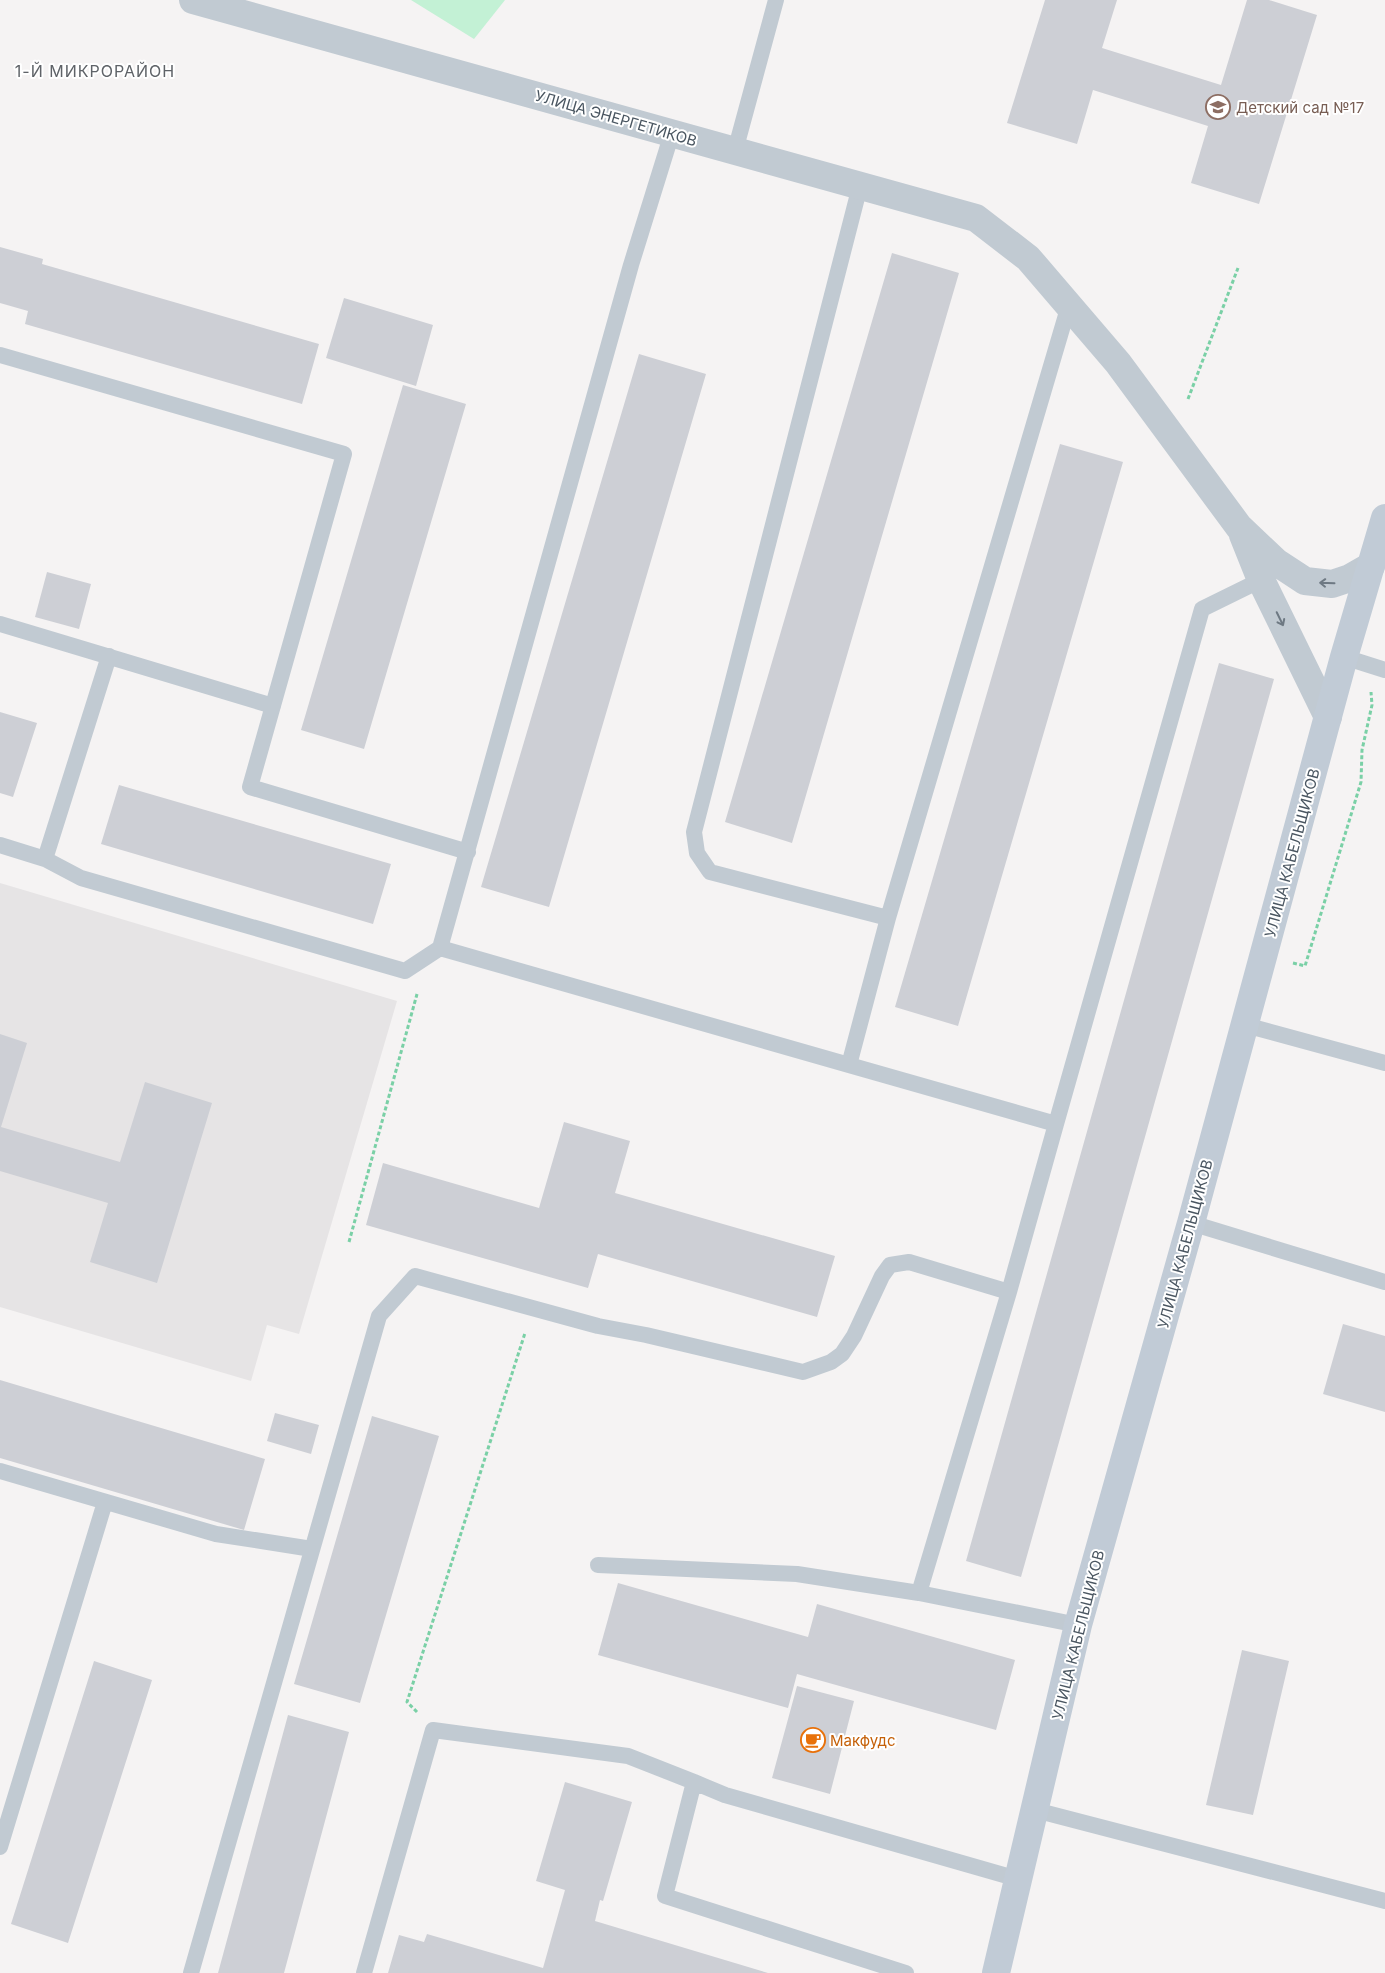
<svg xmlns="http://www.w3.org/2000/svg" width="1385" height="1973" font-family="Inter,sans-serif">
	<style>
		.education { fill: #e6e4e5 }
		.green { fill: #c3f1d5 }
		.building { fill: #cdcfd5 }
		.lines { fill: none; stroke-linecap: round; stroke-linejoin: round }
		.path { stroke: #7ad0a6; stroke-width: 3; stroke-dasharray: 4 2.5; stroke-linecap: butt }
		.lane { stroke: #c1cad2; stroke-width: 16 }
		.street { stroke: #c1cad2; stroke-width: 28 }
		.secondary { stroke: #c1cbd6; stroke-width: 28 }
		.oneway { stroke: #6e7983 }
		.labels { text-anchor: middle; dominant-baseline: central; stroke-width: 4; stroke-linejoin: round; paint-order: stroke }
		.education-label { font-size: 15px; fill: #785e54; stroke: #fff; text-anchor: start }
		.street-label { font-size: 15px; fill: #4a5661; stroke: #fff }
		.food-label { font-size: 15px; fill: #c56008; stroke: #fff; text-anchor: start }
		.neighbourhood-label { font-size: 16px; letter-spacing: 1px; fill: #5f6368; stroke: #fff }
	</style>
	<rect width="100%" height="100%" fill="#f5f3f3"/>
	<path class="education" d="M0 883 397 1001 299 1334 267 1325 251 1381 0 1307Z"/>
	<path class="green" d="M411 0H505L474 39Z"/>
	<path class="building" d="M1045 0H1117L1102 48 1221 85 1247 0H1269L1317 15 1259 204 1191 183 1208 126 1093 90 1077 144 1007 123Z
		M0 247 43 259 42 264 319 344 302 404 25 324 28 311 0 303Z
		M892 253 959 273 792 843 725 822Z
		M344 298 433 325 416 386 326 358Z
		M639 354 706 374 549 907 481 887Z
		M403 385 466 404 364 749 301 730Z
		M1060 444 1123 462 958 1026 895 1007Z
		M47 572 91 584 79 629 35 617Z
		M1219 663 1274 679 1021 1577 966 1561Z
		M0 712 37 723 13 797 0 793Z
		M119 785 391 864 373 924 101 844Z
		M0 1034 27 1043 1 1127 120 1162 145 1082 212 1103 157 1283 90 1262 108 1203 0 1171Z
		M564 1122 630 1141 615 1193 835 1256 817 1317 598 1254 588 1288 366 1225 383 1163 539 1208Z
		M1343 1324 1385 1336V1412L1323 1394Z
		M0 1380 265 1459 244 1530 0 1458Z
		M275 1413 319 1425 311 1454 267 1441Z
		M372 1416 439 1436 360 1703 294 1684Z
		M618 1583 808 1637 817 1604 1015 1660 996 1730 797 1674 788 1708 598 1655Z
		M1242 1650 1289 1661 1253 1815 1206 1805Z
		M94 1661 152 1680 68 1943 11 1924Z
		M797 1686 854 1701 830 1794 772 1778Z
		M288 1715 349 1732 284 1973H218Z
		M565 1782 632 1802 603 1901 600 1900 595 1921 768 1973H388L399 1935 424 1942 427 1934 543 1968 565 1890 536 1881Z"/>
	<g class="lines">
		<path class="path" d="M1188 399 1238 268
			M1293 963 1305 966 1361 782 1362 750 1372 705 1371 692
			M349 1242 417 994
			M417 1712 407 1702 525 1333"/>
		<path class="lane" d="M672 133 631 265 440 948 849 1065 888 918 1069 305
			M735 151 776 0
			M860 186 694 832 697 853 710 872 888 918
			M0 355 344 454 250 787 468 852
			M0 624 273 706
			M1344 657 1385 670
			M0 845 45 859 109 656
			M45 859 81 878 405 971 440 948
			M1245 1025 1385 1063
			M849 1065 1056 1124 1202 609 1261 580
			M1191 1223 1385 1282
			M0 1471 216 1534 312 1549
			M598 1565 797 1574 919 1593 1009 1292 1056 1124
			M919 1593 1078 1625
			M1035 1810 1385 1901
			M0 1847 105 1502
			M191 1973 379 1316 415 1276 598 1326 646 1335 803 1372 831 1362 842 1354 854 1336 882 1276 890 1265 909 1262 1009 1292
			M364 1973 433 1730 628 1756 694 1782
			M906 1973 665 1896 694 1782 725 1795 1018 1879"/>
		<path class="street" d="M193 0 976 218 1028 258 1118 363 1239 527 1276 562 1305 581 1332 584 1350 578 1371 566
			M1243 535 1261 580 1328 717"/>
		<path class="secondary" d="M996 1973 1078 1625 1191 1223 1344 657 1385 518"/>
	</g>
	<defs><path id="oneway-shaft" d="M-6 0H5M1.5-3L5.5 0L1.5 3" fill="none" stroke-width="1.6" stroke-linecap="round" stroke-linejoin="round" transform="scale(1.25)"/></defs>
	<g class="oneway">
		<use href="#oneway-shaft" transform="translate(1327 583) rotate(-178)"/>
		<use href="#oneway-shaft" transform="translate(1280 619) rotate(64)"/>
	</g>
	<defs>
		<symbol id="school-ring" viewBox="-11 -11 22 22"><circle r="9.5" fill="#fff" stroke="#8d6e63" stroke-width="1.5"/><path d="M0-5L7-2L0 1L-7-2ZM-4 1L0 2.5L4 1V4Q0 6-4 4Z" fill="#8d6e63"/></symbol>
		<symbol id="cafe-ring" viewBox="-11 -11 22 22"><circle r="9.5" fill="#fff" stroke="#e8710a" stroke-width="1.5"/><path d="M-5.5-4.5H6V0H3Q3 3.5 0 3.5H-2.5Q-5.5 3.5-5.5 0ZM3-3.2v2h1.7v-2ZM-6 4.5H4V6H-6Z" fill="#e8710a"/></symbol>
	</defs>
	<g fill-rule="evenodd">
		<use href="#school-ring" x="1204" y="93" width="28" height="28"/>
		<use href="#cafe-ring" x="799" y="1726" width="28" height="28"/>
	</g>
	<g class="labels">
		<g class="education-label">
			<text x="1236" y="107">Детский сад №17</text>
		</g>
		<g class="street-label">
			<text transform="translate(616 118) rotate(16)">УЛИЦА ЭНЕРГЕТИКОВ</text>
			<text transform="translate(1292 853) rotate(-75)">УЛИЦА КАБЕЛЬЩИКОВ</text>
			<text transform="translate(1185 1244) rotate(-75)">УЛИЦА КАБЕЛЬЩИКОВ</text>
			<text transform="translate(1078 1635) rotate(-76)">УЛИЦА КАБЕЛЬЩИКОВ</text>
		</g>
		<g class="food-label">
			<text x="830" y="1740">Макфудс</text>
		</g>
		<g class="neighbourhood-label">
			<text x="95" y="71">1-Й МИКРОРАЙОН</text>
		</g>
	</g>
</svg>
